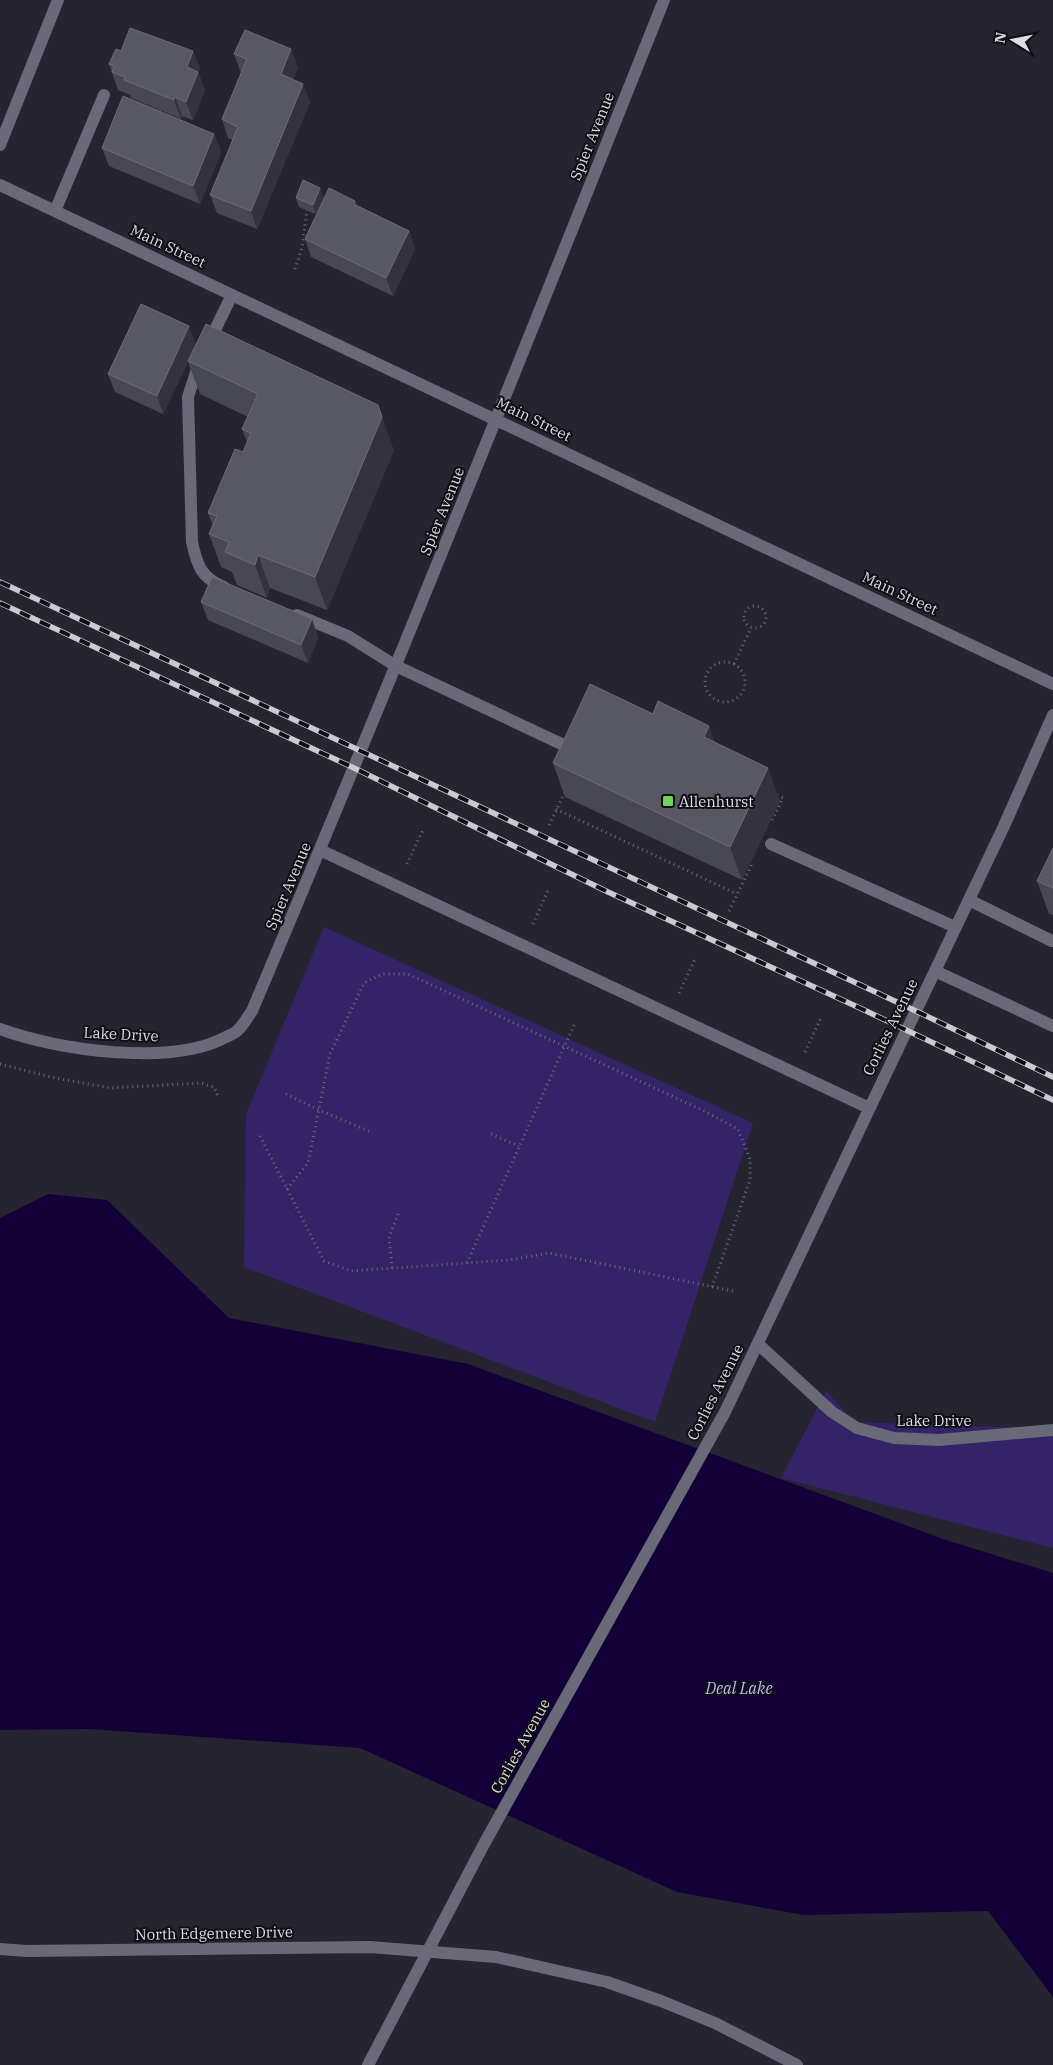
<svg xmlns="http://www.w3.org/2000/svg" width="1053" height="2065" font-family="'IBM Plex Serif',serif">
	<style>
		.green { fill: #352367 }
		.water { fill: #140038 }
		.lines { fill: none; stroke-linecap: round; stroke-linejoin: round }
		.path { stroke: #6c6a75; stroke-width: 3; stroke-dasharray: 1 4; stroke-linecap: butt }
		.service { stroke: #6a6978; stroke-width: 12 }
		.minor { stroke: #6a6978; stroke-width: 12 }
		.tertiary { stroke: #6a6978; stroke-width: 12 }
		.rail-casing { stroke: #cbcad2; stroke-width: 5.5 }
		.rail { stroke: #0f0e14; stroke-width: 4; stroke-dasharray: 11; stroke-linecap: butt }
		.wall { fill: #484754 }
		.shaded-wall { fill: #34323f }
		.building { fill: #585764; stroke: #6d6c78 }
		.poi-dot { fill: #71d35e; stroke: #0f0e14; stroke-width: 2 }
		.labels { text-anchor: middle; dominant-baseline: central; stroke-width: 4; stroke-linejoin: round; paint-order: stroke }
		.street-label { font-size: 15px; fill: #dedde5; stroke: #0f0e14 }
		.poi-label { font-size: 15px; fill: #dedde5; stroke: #0f0e14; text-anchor: start }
		.water-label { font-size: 16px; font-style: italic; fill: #bfb6f9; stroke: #0f0e14 }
	</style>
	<rect width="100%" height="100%" fill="#262430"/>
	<path class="green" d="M324 927 753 1123 655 1422 244 1267 246 1114Z
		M826 1391 855 1422 1053 1429V1548L781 1478Z"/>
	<path class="water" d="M48 1194 107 1200 229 1318 468 1364 946 1540 1053 1573V1997L988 1911 804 1915 677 1892 360 1748 89 1729 0 1730V1218Z"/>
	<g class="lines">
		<path class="path" d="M295 269 302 248 307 210
			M744 617a11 11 0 1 1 22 0a11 11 0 1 1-22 0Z
			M705 682a20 20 0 1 1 40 0a20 20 0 1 1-40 0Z
			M734 664 751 628
			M556 809 737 894
			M772 820 783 798 776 795
			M549 825 565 792
			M407 864 424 828
			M729 911 753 862
			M533 924 549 888
			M679 993 696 957
			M805 1052 822 1016
			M0 1064 55 1078 111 1088 201 1083 214 1087 218 1096
			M286 1094 319 1110 371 1132
			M491 1134 519 1146
			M260 1136 324 1261 351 1271 509 1260 549 1253 733 1291
			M287 1189 308 1163 330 1054 364 983 382 974H408L702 1110 738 1129 750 1159V1180L712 1287
			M467 1263 574 1025
			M392 1268 389 1237 399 1212"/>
		<path class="service" d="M55 211 104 95
			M209 342 232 295
			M199 363 188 397 192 542C197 565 201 578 224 587
			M297 615 348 636 396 666 570 748
			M771 844 955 927
			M320 850 869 1108
			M969 900 1052 941
			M935 971 1053 1026"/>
		<path class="minor" d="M0 145 58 0
			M0 1029C57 1050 171 1067 226 1037 230 1035 236 1033 239 1029 244 1024 248 1016 252 1011 394 675 529 338 664 0
			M758 1344 832 1412 857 1428 894 1438 939 1440 1053 1430
			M0 1949 26 1951 370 1947 496 1957 607 1982 661 2001 715 2023 797 2065"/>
		<path class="tertiary" d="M0 185 1053 684
			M368 2065 484 1844 725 1412 1004 826 1053 715"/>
		<defs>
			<path id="rail" d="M0 582 916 1011 1053 1077
				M0 603 354 768 608 892 862 1009 1053 1100"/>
		</defs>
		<use href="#rail" class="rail-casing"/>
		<use href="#rail" class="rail"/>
	</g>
	<path class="wall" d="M121 51H193L200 69 198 72 205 90 193 120 182 116 181 119 131 98 130 95 118 90 109 64Z
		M234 54 298 67 293 79 310 102 257 229 217 213 210 195 233 140 228 138 222 119 241 73Z
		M214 134 221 152 200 204 109 166 102 148Z
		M324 197 316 214 299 207 296 198Z
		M355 201 357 205 409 231 415 249 393 296 311 257 305 239Z
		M196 345 394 450 327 610 270 588 267 598 237 585 232 572 221 567 209 534 213 526 208 513 243 452 247 442 242 429 248 417 200 394 188 362 163 414 115 392 108 374Z
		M201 602 312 619 318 638 308 663 208 620Z
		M653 714 709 726 715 743 780 801 742 880 565 797 553 763Z
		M1053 848V915L1049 914 1037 881Z"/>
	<path class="shaded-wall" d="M291 49 298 67 287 92 281 74Z
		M193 51 200 69 198 72 205 90 193 120 186 102 187 67Z
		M303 84 310 102 257 229 251 211Z
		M175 97 182 116 181 119 174 100Z
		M214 134 221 152 200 204 193 186Z
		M320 188 324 197 316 214 313 205Z
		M409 231 415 249 393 296 386 278Z
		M189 326 196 345 163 414 157 396Z
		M382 417 394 450 327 610 315 577Z
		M258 555 270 588 267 598 255 565Z
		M312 619 318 638 308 663 301 645Z
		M709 726 721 759 704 737Z
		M768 768 780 801 742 880 730 847Z"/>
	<path class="building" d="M130 28 193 51 187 67 198 72 186 102 175 97 174 100 124 80 125 77 112 72 114 66 109 64 116 49 121 51Z
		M245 30 291 49 281 74 303 84 251 211 210 195 238 127 222 119 247 59 234 54Z
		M123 96 214 134 193 186 102 148Z
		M303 180 320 188 313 205 296 198Z
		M329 188 355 201 353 204 409 231 386 278 305 239Z
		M141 304 189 326 157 396 108 374Z
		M206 324 378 405 382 417 315 577 258 555 255 565 225 552 229 542 209 534 217 516 208 513 235 449 243 452 251 433 242 429 258 394 188 361Z
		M212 577 312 619 301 645 201 602Z
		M590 684 653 714 658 701 709 726 704 737 768 768 730 847 553 763Z
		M1053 848V888L1037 881Z"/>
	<rect class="poi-dot" x="662" y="795" width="12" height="12" rx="2.5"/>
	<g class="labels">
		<g class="street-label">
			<text transform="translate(592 136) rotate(-68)">Spier Avenue</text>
			<text transform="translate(168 246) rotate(25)">Main Street</text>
			<text transform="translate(534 419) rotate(26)">Main Street</text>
			<text transform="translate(442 511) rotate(-68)">Spier Avenue</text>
			<text transform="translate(900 593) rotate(25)">Main Street</text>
			<text transform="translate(288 886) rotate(-67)">Spier Avenue</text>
			<text transform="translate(890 1027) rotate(-64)">Corlies Avenue</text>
			<text transform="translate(121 1034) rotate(3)">Lake Drive</text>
			<text transform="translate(715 1392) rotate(-63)">Corlies Avenue</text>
			<text x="934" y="1420">Lake Drive</text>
			<text transform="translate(520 1746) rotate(-61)">Corlies Avenue</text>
			<text transform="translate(214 1933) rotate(-1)">North Edgemere Drive</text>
		</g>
		<g class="poi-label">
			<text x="679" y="801">Allenhurst</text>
		</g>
		<g class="water-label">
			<text x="739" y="1688">Deal Lake</text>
		</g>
	</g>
	<g transform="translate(1013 40) rotate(280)" stroke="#0f0e14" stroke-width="4" paint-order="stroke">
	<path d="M0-4L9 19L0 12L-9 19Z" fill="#dedde5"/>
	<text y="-8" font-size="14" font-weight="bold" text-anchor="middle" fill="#dedde5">N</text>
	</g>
</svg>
